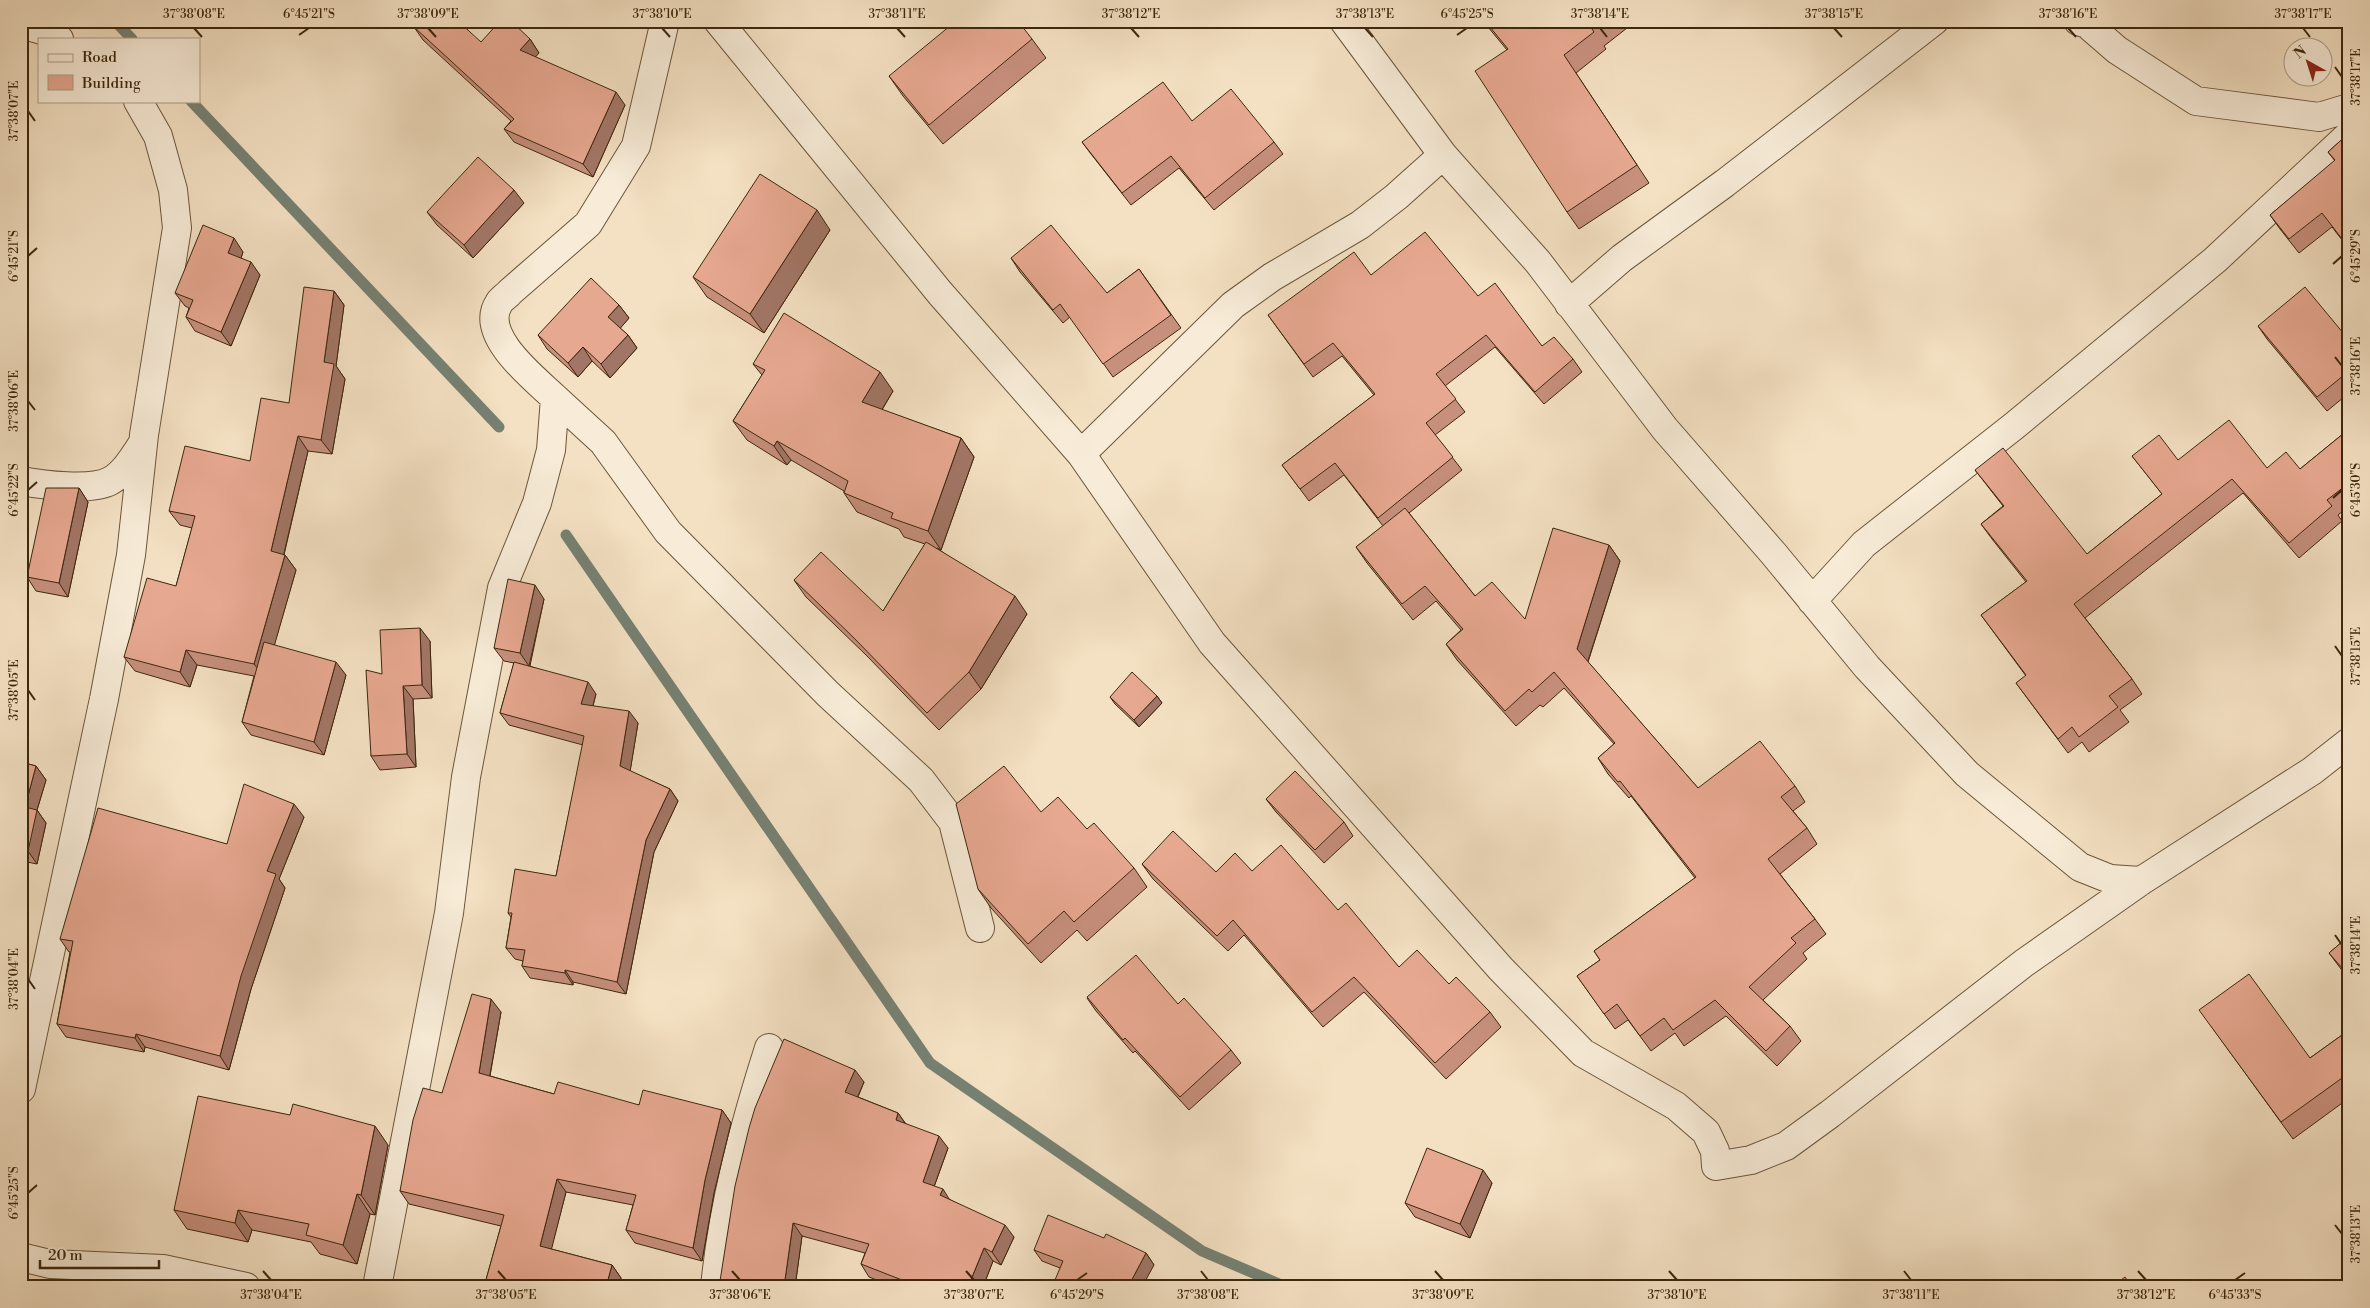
<svg xmlns="http://www.w3.org/2000/svg" width="2370" height="1308" font-family="'Libre Bodoni',serif">
	<style>
		.lines { fill: none; stroke-linecap: round; stroke-linejoin: round }
		.stream { stroke: #768173; stroke-width: 11 }
		.minor-casing { stroke: #6b563a; stroke-width: 30 }
		.minor { stroke: #f8ecd8; stroke-width: 28 }
		.wall { fill: #c7907d; stroke: #3d270c }
		.shaded-wall { fill: #a27666; stroke: #3d270c }
		.building { fill: #e7a891; stroke: #3d270c }
		.ticks { fill: none; stroke: #3d270c; stroke-width: 2 }
		.neatline { fill: none; stroke: #3d270c; stroke-width: 2 }
		.ticks-label { font-size: 12px; text-anchor: middle; fill: #3d270c }
	</style>
	<rect width="100%" height="100%" fill="#f4e1c3"/>
	<filter id="stains"><feTurbulence type="fractalNoise" baseFrequency=".004" numOctaves="4"/><feColorMatrix values="0 0 0 0 .2 0 0 0 0 .09 0 0 0 0 .02 0 0 0 .5 -.17"/></filter>
	<radialGradient id="worn" r=".72"><stop offset=".6" stop-color="#630" stop-opacity="0"/><stop offset="1" stop-color="#630" stop-opacity=".3"/></radialGradient>
	<g class="lines">
		<path class="stream" d="M115 21 132 39
			M191 101 499 427
			M566 535 930 1063 1202 1251 1286 1287"/>
		<defs>
			<path id="minor" d="M718 21 940 293 1081 454 1212 643 1501 969 1583 1053 1676 1106 1706 1132 1715 1151 1716 1166 1751 1160 1786 1146 1830 1114 2024 963 2141 881 2312 771 2349 742
				M1344 21 1443 155 1538 262 1665 429 1773 553 1867 667 1967 774 2080 867 2110 879 2141 881
				M2078 21 2087 24 2117 50 2196 101 2319 117 2349 108
				M21 24 42 30 59 39
				M1569 304 1622 258 1725 183 1934 21
				M555 398 603 442 668 532 828 694 921 780 953 822 980 928
				M1081 454 1233 305 1272 277 1360 225 1396 197 1443 155
				M21 481C43 485 91 491 110 481 125 473 134 456 143 443
				M1812 601 1864 544 2014 426 2215 260 2349 135
				M21 1089 104 699 131 555 144 435 177 228 173 190 158 136 138 101
				M21 1257 50 1264 163 1269 246 1287
				M377 1287 449 913 466 777 502 588 537 503 551 450 555 398C535 379 478 335 499 303 501 299 507 296 510 292L588 224 636 146 665 21
				M715 1287C723 1205 744 1126 769 1048"/>
		</defs>
		<use href="#minor" class="minor-casing"/>
		<use href="#minor" class="minor"/>
	</g>
	<path class="wall" d="M1483 21H1636L1604 46 1606 49 1576 73 1649 183 1579 229 1567 212 1507 50Z
		M414 27 481 42 530 39 539 53 535 57 625 105 593 177 514 142 504 129 511 121 423 40Z
		M1032 39 1046 58 943 144 903 96 889 76Z
		M1192 121 1274 142 1283 154 1214 210 1179 168 1131 205 1091 154 1082 142Z
		M2349 133V249L2332 227 2299 253 2280 229 2270 215 2335 161 2328 152Z
		M524 203 473 258 437 225 427 212Z
		M830 230 764 333 707 297 693 277Z
		M243 252 241 258 260 275 231 346 195 331 186 317 189 308 185 306 175 293Z
		M1011 258 1107 293 1139 269 1181 328 1113 377 1070 317 1063 323 1020 272Z
		M1371 275 1478 296 1542 346 1573 359 1582 372 1544 404 1495 347 1445 386 1465 412 1435 435 1462 470 1409 513 1475 596 1525 619 1609 545 1620 561 1588 662 1698 788 1795 786 1805 802 1793 811 1807 828 1817 844 1780 874 1815 919 1826 934 1803 953 1807 959 1763 1000 1790 1026 1801 1041 1777 1066 1726 1016 1684 1046 1675 1033 1651 1051 1628 1020 1615 1029 1577 976 1600 960 1594 951 1695 878 1631 796 1629 798 1608 774 1598 758 1614 744 1564 688 1543 707 1540 705 1516 726 1457 660 1446 644 1461 630 1436 601 1413 620 1367 563 1356 547 1383 526 1344 475 1309 501 1282 465 1374 395 1342 356 1313 377 1268 315Z
		M334 291 344 305 336 366 345 379 332 454 308 451 284 555H285L296 570 274 645 346 675 324 755 251 735 242 722 254 676 197 665 190 687 135 671 124 657 176 586 192 528 180 525 169 511 250 461 289 403Z
		M619 305 629 318 620 328 628 335 637 348 610 378 592 361 578 377 547 349 538 335Z
		M2258 326 2349 340V393L2327 411 2267 339Z
		M753 364 893 391 882 410 961 438 974 457 941 550 937 548 1027 614 981 689 939 730 866 655 806 597 794 580 883 611 925 544 904 537 899 529 857 512 844 493V491L791 460 787 465 747 440 733 421 762 375Z
		M2349 429V506L2338 515 2342 521 2299 558 2243 493 2085 618 2132 679 2142 694 2120 710 2129 722 2089 752 2082 742 2068 753 2016 683 2026 676 1981 615 2026 582 1992 539 1981 524 2003 506 1975 470 2087 554 2162 494 2132 456 2267 468 2300 469Z
		M79 488 88 502 68 597 36 591 27 577Z
		M544 599 530 666 596 694 593 706 638 723 630 771 670 789 678 801 654 852 626 994 573 982V985L530 978 522 966 523 961 515 959 506 948 511 917 508 913 556 876 583 745 509 725 500 713 514 663 504 661 494 648Z
		M430 641 432 698 413 699 416 767 380 770 371 756 382 674Z
		M1157 696 1162 703 1139 727 1115 704 1110 697Z
		M21 762 36 766 46 780 37 810 46 823 37 864 22 861 21 865Z
		M1266 799 1344 822 1353 836 1324 863 1276 812Z
		M1041 812 1087 829 1134 868 1147 887 1087 941 1077 930 1041 963 991 908 978 889Z
		M304 817 279 879 285 888 251 989 229 1070 145 1047 144 1052 66 1037 57 1024 70 952H69L60 939 227 844Z
		M1142 864 1216 872 1252 871 1338 910 1399 967 1449 984 1490 1012 1501 1027 1446 1079 1364 992 1323 1027 1244 935 1228 951 1153 879Z
		M2349 936V979L2341 969 2329 953Z
		M1087 998 1178 1004 1231 1050 1241 1063 1189 1110 1135 1051 1133 1053 1096 1011Z
		M501 1012 490 1076 554 1094 639 1105 722 1110 731 1123 714 1193 702 1261 635 1243 626 1230 633 1205 566 1192 551 1249 612 1265 621 1278 619 1287H484L501 1226 409 1204 400 1191 442 1093Z
		M2211 1026 2310 1058 2349 1030V1098L2293 1139Z
		M864 1082 858 1097 898 1113 906 1124 948 1148 934 1187 949 1199 1014 1237 1001 1265 993 1261 983 1287H895L869 1277 861 1264 865 1253 802 1236 795 1287H724L720 1281Z
		M388 1145 375 1215 370 1214 357 1264 320 1254 311 1242 252 1230 248 1242 187 1229 174 1210Z
		M1492 1183 1470 1238 1415 1217 1405 1203Z
		M1034 1250 1146 1253 1154 1265 1060 1268 1042 1261Z"/>
	<path class="shaded-wall" d="M530 39 539 53 529 64 520 50Z
		M616 92 625 105 593 177 583 164Z
		M514 190 524 203 473 258 464 245Z
		M817 210 830 230 764 333 750 314Z
		M234 238 243 252 238 267 228 253Z
		M251 262 260 275 231 346 221 332Z
		M334 291 344 305 336 366 345 379 332 454 321 440 324 362Z
		M619 305 629 318 618 331 608 317Z
		M628 335 637 348 610 378 601 364Z
		M583 347 592 361 578 377 568 363Z
		M880 372 893 391 875 421 862 402Z
		M298 436 308 451 281 566 271 551Z
		M961 438 974 457 941 550 928 531Z
		M777 441 791 460 787 465 774 446Z
		M79 488 88 502 68 597 59 583Z
		M1609 545 1620 561 1587 664 1577 649Z
		M285 555 296 570 265 678 254 664Z
		M535 585 544 599 529 666 520 653Z
		M1015 596 1027 614 981 689 969 672Z
		M420 628 430 641 432 698 422 685Z
		M186 650 197 665 190 687 180 672Z
		M336 662 346 675 324 755 314 742Z
		M588 682 596 694 590 716 581 704Z
		M403 686 413 699 416 767 407 754Z
		M1157 696 1162 703 1139 727 1134 720Z
		M629 711 638 723 629 778 620 766Z
		M36 766 46 780 37 810 46 823 37 864 28 851 25 807Z
		M670 789 678 801 654 852 626 994 617 982 646 840Z
		M294 804 304 817 279 879 285 888 251 989 229 1070 220 1056 267 871Z
		M565 970 573 982V985L565 973Z
		M491 999 501 1012 488 1086 479 1073Z
		M136 1034 145 1047 144 1052 135 1038Z
		M855 1070 864 1082 854 1105 845 1092Z
		M722 1110 731 1123 714 1193 702 1261 693 1248 705 1180Z
		M898 1113 907 1126 896 1120Z
		M375 1126 388 1145 375 1215 361 1195Z
		M939 1136 948 1148 931 1195 923 1182Z
		M1483 1170 1492 1183 1470 1238 1460 1224Z
		M557 1179 566 1192 549 1259 540 1246Z
		M943 1189 951 1202 940 1195Z
		M357 1194 370 1214 357 1264 343 1245Z
		M238 1210 252 1230 248 1242 235 1223Z
		M793 1223 802 1236 795 1287H784Z
		M1005 1225 1014 1237 1001 1265 992 1252Z
		M984 1248 993 1261 983 1287H968Z
		M1146 1253 1154 1265 1142 1287H1128Z
		M612 1265 621 1278 619 1287H606Z"/>
	<path class="building" d="M419 21H458L481 42 500 21H511L530 39 520 50 616 92 583 164 504 129 514 119 414 27Z
		M956 21H1018L1032 39 929 125 889 76Z
		M1485 21H1602L1592 29 1594 32 1564 55 1637 165 1567 212 1475 71 1508 49Z
		M1163 82 1192 121 1231 89 1274 142 1205 198 1171 156 1122 193 1082 142Z
		M2349 133V248L2322 213 2289 239 2270 215 2335 160 2328 152Z
		M478 157 514 190 464 245 427 212Z
		M760 174 817 210 750 314 693 277Z
		M203 225 234 238 228 253 251 262 221 332 186 317 193 300 175 293Z
		M1051 225 1107 293 1139 269 1171 315 1103 364 1060 304 1053 310 1011 258Z
		M1425 232 1478 296 1495 283 1542 346 1554 337 1573 359 1535 392 1486 335 1436 374 1456 399 1426 423 1453 457 1378 518 1335 463 1300 489 1282 465 1375 394 1333 343 1304 364 1268 315 1354 252 1371 275Z
		M591 278 619 305 608 317 628 335 601 364 583 347 568 363 538 335Z
		M304 287 334 291 324 362 334 364 321 440 298 436 271 551 285 555 254 664 186 650 180 672 124 657 147 578 176 586 195 516 169 511 185 446 250 461 261 398 289 403Z
		M2305 287 2349 340V371L2317 397 2258 326Z
		M784 313 880 372 862 402 961 438 928 531 891 518 893 513 844 493 848 481 777 441 774 446 733 421 765 370 753 364Z
		M2229 420 2267 468 2286 452 2300 469 2349 429V483L2327 500 2332 506 2289 543 2232 479 2074 604 2132 679 2109 696 2118 707 2079 737 2072 727 2058 739 2016 683 2026 675 1981 615 2027 581 1981 524 2004 506 1975 470 2003 448 2087 554 2162 494 2132 456 2159 435 2178 460Z
		M46 488H79L59 583 27 577Z
		M1405 508 1475 596 1492 582 1525 619 1553 528 1609 545 1577 649 1698 788 1760 741 1795 786 1781 797 1807 828 1768 859 1815 919 1791 938 1796 943 1749 987 1790 1026 1766 1051 1715 1000 1673 1030 1664 1018 1640 1036 1617 1004 1604 1014 1577 976 1600 960 1594 951 1696 877 1620 781 1618 782 1598 758 1615 743 1554 672 1532 692 1529 689 1505 711 1446 644 1463 629 1425 586 1402 604 1356 547Z
		M926 542 1015 596 969 672 927 713 854 638 794 580 821 552 883 611Z
		M508 579 535 585 520 653 494 648Z
		M420 628 422 685 403 686 407 754 371 756 366 670 382 674 380 630Z
		M264 642 336 662 314 742 242 722Z
		M514 662 588 682 581 704 629 711 620 766 670 789 646 840 617 982 565 970V973L522 966 525 950 506 948 512 913H508L515 869 556 876 584 736 500 713Z
		M1132 672 1157 696 1134 720 1110 697Z
		M21 762 36 766 25 807 37 810 28 851 21 849Z
		M1004 766 1041 812 1058 797 1087 829 1094 823 1134 868 1074 922 1064 911 1028 944 978 889 956 804Z
		M1295 771 1344 822 1315 850 1266 799Z
		M244 784 294 804 267 871 276 874 241 976 220 1056 136 1034 135 1038 57 1024 73 941 60 939 98 808 227 844Z
		M1173 831 1216 872 1235 853 1252 871 1281 845 1338 910 1346 903 1399 967 1417 950 1449 984 1456 977 1490 1012 1435 1063 1354 977 1312 1012 1233 920 1217 936 1142 864Z
		M2349 936V976L2329 953Z
		M1136 955 1178 1004 1184 998 1231 1050 1180 1097 1125 1038 1123 1040 1087 997Z
		M2249 974 2310 1058 2349 1030V1073L2281 1122 2199 1010Z
		M472 994 491 999 479 1073 554 1094 558 1082 639 1105 643 1090 722 1110 705 1180 693 1248 626 1230 636 1195 557 1179 540 1246 612 1265 606 1287H484L504 1215 400 1191 413 1120 423 1088 442 1093Z
		M784 1039 855 1070 845 1092 898 1113 896 1120 939 1136 923 1182 943 1189 940 1195 1005 1225 992 1252 984 1248 968 1287H920L861 1264 869 1244 793 1223 784 1287H762L720 1281 735 1186 749 1128 755 1108Z
		M198 1096 290 1115 293 1104 375 1126 361 1195 357 1194 343 1245 306 1235 309 1224 238 1210 235 1223 174 1210Z
		M1427 1148 1483 1170 1460 1224 1405 1203Z
		M1048 1215 1104 1238 1106 1234 1146 1253 1128 1287H1052L1063 1261 1034 1250Z
		M2125 1277 2132 1287H2112Z"/>
	<path class="ticks" d="M194 28 202 37M428 28 436 37M662 28 670 37M897 28 905 37M1131 28 1139 37M1365 28 1373 37M1600 28 1607 37M1834 28 1842 37M2068 28 2076 37M2303 28 2310 37M299 35 309 28M1457 35 1467 28M2335 67 2342 77M28 111 35 121M28 256 37 248M2333 264 2342 256M2335 357 2342 366M28 401 35 410M28 490 37 482M2333 498 2342 490M2335 646 2342 656M28 690 35 700M2335 935 2342 945M28 979 35 989M28 1193 37 1185M2335 1225 2342 1234M263 1271 271 1280M498 1271 506 1280M732 1271 740 1280M966 1271 974 1280M1201 1271 1208 1280M1435 1271 1443 1280M1669 1271 1677 1280M1904 1271 1911 1280M2138 1271 2146 1280M1077 1280 1087 1273M2235 1280 2245 1273"/>
	<rect width="2370" height="1308" fill="none" stroke="#f4e1c3" stroke-width="55"/>
	<rect x="38" y="38" width="162" height="65" fill="#f8ecd8" stroke="#ad9d86"/>
	<rect x="48" y="54" width="25" height="8" fill="#f8ecd8" stroke="#ad9d86"/>
	<text x="82" y="62" font-size="15" fill="#3d270c">Road</text>
	<rect x="48" y="75" width="25" height="15" fill="#e7a891" stroke="#ad9d86"/>
	<text x="82" y="88" font-size="15" fill="#3d270c">Building</text>
	<g transform="translate(2308 62) rotate(321)"><circle r="24" fill="#f8ecd8" stroke="#ad9d86"/>
	<path d="M0-4L9 19L0 12L-9 19Z" fill="#8f2418"/>
	<text y="-8" font-size="14" font-weight="bold" text-anchor="middle" fill="#3d270c">N</text>
	</g>
	<path d="M40 1260v8h119v-8" fill="none" stroke="#3d270c" stroke-width="2.5"/>
	<text x="48" y="1260" font-size="15" fill="#3d270c" stroke="#f8ecd8" stroke-width="4" paint-order="stroke">20 m</text>
	<rect x="28" y="28" width="2314" height="1252" class="neatline"/>
	<g class="ticks-label">
		<text x="194" y="18">37°38'08"E</text>
		<text x="309" y="18">6°45'21"S</text>
		<text x="428" y="18">37°38'09"E</text>
		<text x="662" y="18">37°38'10"E</text>
		<text x="897" y="18">37°38'11"E</text>
		<text x="1131" y="18">37°38'12"E</text>
		<text x="1365" y="18">37°38'13"E</text>
		<text x="1467" y="18">6°45'25"S</text>
		<text x="1600" y="18">37°38'14"E</text>
		<text x="1834" y="18">37°38'15"E</text>
		<text x="2068" y="18">37°38'16"E</text>
		<text x="2303" y="18">37°38'17"E</text>
		<text transform="translate(2356 77) rotate(-90)" y="4">37°38'17"E</text>
		<text transform="translate(14 111) rotate(-90)" y="4">37°38'07"E</text>
		<text transform="translate(14 256) rotate(-90)" y="4">6°45'21"S</text>
		<text transform="translate(2356 256) rotate(-90)" y="4">6°45'29"S</text>
		<text transform="translate(2356 366) rotate(-90)" y="4">37°38'16"E</text>
		<text transform="translate(14 401) rotate(-90)" y="4">37°38'06"E</text>
		<text transform="translate(14 490) rotate(-90)" y="4">6°45'22"S</text>
		<text transform="translate(2356 490) rotate(-90)" y="4">6°45'30"S</text>
		<text transform="translate(2356 656) rotate(-90)" y="4">37°38'15"E</text>
		<text transform="translate(14 690) rotate(-90)" y="4">37°38'05"E</text>
		<text transform="translate(2356 945) rotate(-90)" y="4">37°38'14"E</text>
		<text transform="translate(14 979) rotate(-90)" y="4">37°38'04"E</text>
		<text transform="translate(14 1193) rotate(-90)" y="4">6°45'25"S</text>
		<text transform="translate(2356 1234) rotate(-90)" y="4">37°38'13"E</text>
		<text x="271" y="1299">37°38'04"E</text>
		<text x="506" y="1299">37°38'05"E</text>
		<text x="740" y="1299">37°38'06"E</text>
		<text x="974" y="1299">37°38'07"E</text>
		<text x="1077" y="1299">6°45'29"S</text>
		<text x="1208" y="1299">37°38'08"E</text>
		<text x="1443" y="1299">37°38'09"E</text>
		<text x="1677" y="1299">37°38'10"E</text>
		<text x="1911" y="1299">37°38'11"E</text>
		<text x="2146" y="1299">37°38'12"E</text>
		<text x="2235" y="1299">6°45'33"S</text>
	</g>
	<rect width="100%" height="100%" filter="url(#stains)"/>
	<rect width="100%" height="100%" fill="url(#worn)"/>
</svg>
